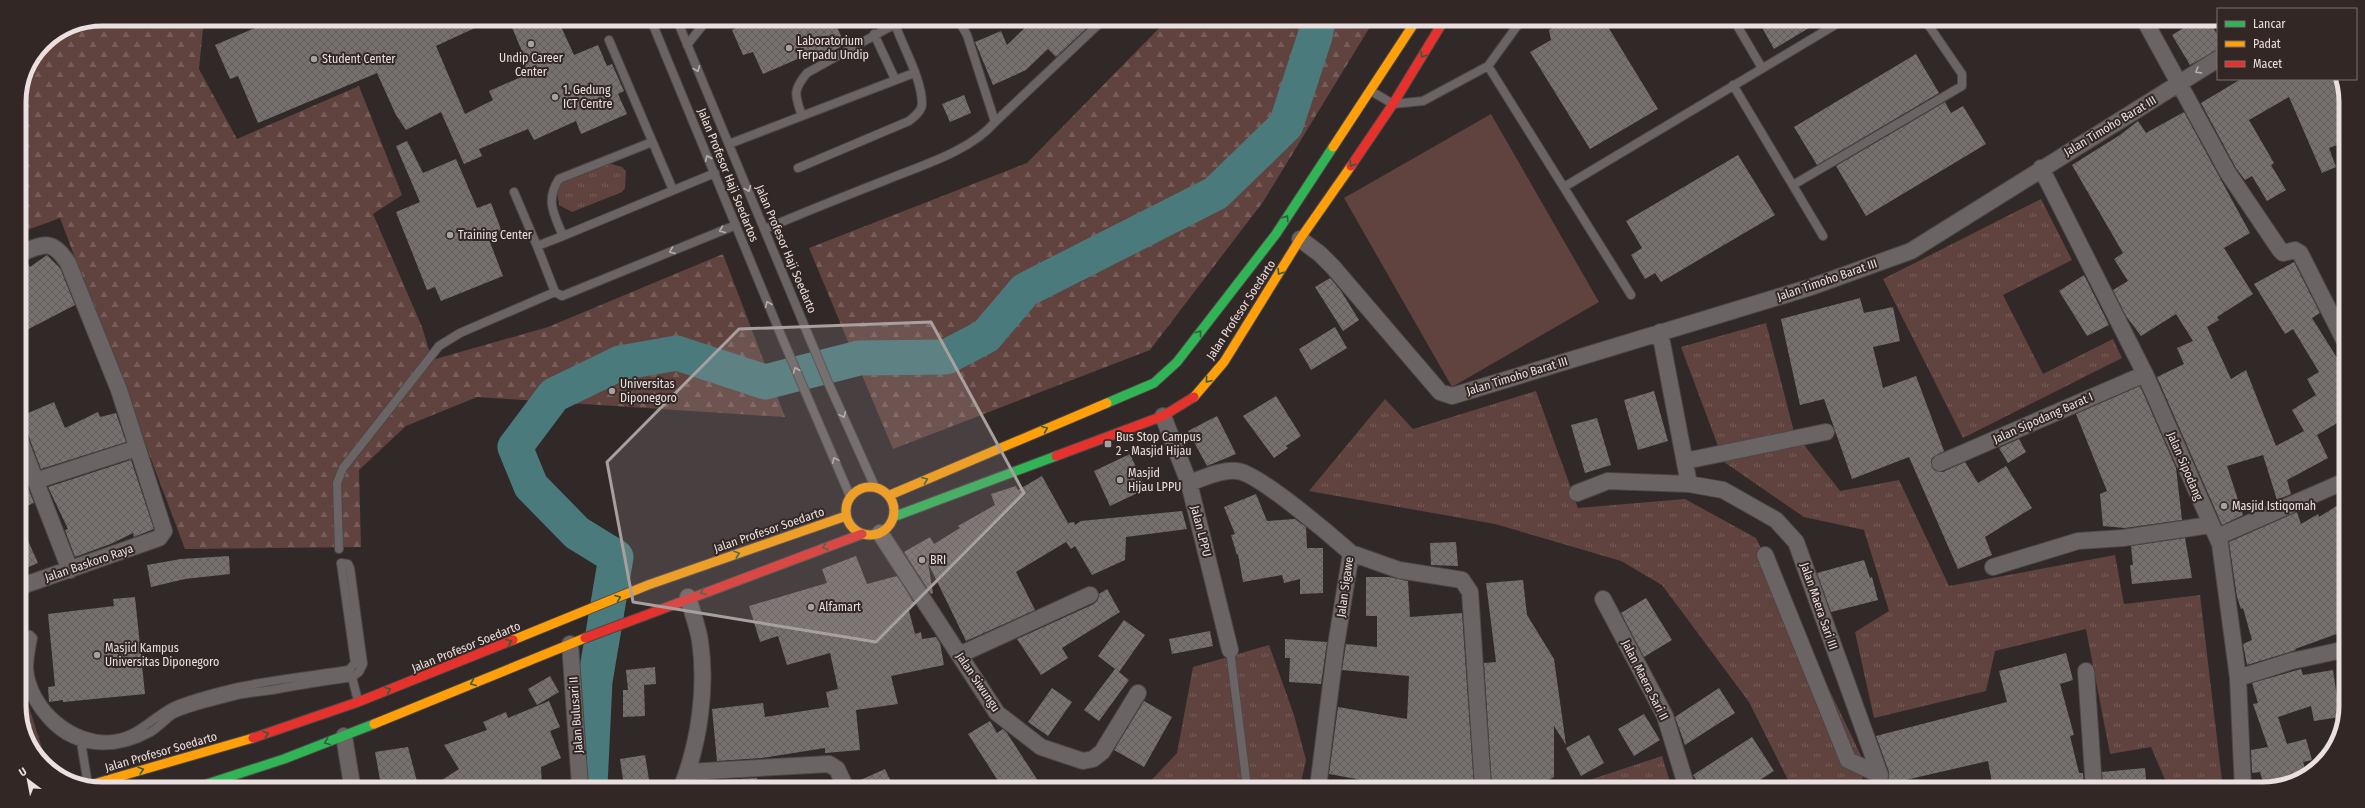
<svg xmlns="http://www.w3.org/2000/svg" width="2365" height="808" font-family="'Fira Sans Condensed',sans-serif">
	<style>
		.grass { fill: url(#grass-tufts) }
		.forest { fill: url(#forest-firs) }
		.park { fill: #60423e }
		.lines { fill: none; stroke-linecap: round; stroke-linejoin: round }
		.river { stroke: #4b7a7d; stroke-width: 35 }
		.building { fill: url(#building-cross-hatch) }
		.lane-casing { stroke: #4e4747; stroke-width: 10 }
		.street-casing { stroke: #4e4747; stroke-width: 18 }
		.fast-casing { stroke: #4e4747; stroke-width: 11 }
		.slow-casing { stroke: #4e4747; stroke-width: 11 }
		.jam-casing { stroke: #4e4747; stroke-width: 11 }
		.lane { stroke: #6a6464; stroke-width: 8 }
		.street { stroke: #6a6464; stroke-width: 16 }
		.fast { stroke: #30b455; stroke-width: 9 }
		.slow { stroke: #ff9f0a; stroke-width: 9 }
		.jam { stroke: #e5322d; stroke-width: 9 }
		.oneway { stroke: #325f38 }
		.oneway2 { stroke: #b6aeae }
		.marked { fill: #a8a09f; fill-opacity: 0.2; stroke: #a8a09f; stroke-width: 3; stroke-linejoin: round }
		.poi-dot { fill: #a8a09f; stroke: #332725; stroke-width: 1.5 }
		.labels { text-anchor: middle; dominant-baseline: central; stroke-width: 4; stroke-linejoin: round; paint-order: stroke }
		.poi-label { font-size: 12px; fill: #e9e0df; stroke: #332725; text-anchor: start }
		.street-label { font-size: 12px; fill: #e9e0df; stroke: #332725 }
		.rim { fill: none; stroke: #e9e0df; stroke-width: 5 }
	</style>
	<defs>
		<pattern id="grass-tufts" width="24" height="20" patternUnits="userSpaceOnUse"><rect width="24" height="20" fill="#60423e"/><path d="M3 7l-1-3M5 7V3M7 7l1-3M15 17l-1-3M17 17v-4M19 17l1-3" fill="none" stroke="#775d59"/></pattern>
		<pattern id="forest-firs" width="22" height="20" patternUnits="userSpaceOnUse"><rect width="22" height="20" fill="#60423e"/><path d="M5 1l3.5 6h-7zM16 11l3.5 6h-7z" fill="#775d59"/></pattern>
		<pattern id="building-cross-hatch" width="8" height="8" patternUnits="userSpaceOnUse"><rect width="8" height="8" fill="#76706f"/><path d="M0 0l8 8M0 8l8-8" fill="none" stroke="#605c5b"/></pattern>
	</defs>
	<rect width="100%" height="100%" fill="#302928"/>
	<path class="grass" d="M608 163 622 167 626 171 625 188 622 192 572 212 559 205 557 191 563 181Z
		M2041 199 2072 260 2003 295 2043 374 2113 339 2122 358 1963 438 1883 279Z
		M1766 323 1794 432 1840 491 1899 480 1949 586 2115 555 2124 604 2200 595 2223 789H2169L2151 747 2110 754 2086 629 1995 651 1986 691 1874 718 1855 632 1889 611 1864 530 1804 517 1724 462 1681 347Z
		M1536 391 1578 508 1685 499 1756 538 1867 768 1858 788H1792L1749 702 1662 585 1621 561 1495 524 1309 491 1385 399 1413 429Z
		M1269 645 1294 715 1306 760 1300 787H1145L1177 753 1193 667Z
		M19 676 45 757 39 759 36 757 19 712Z
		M1662 756 1670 782 1658 788H1565Z"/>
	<path class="forest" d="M102 19H204L199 69 237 139 359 86 402 195 373 214 422 327 432 360 548 327 723 254 785 417 477 397 406 426 359 470 361 547 185 549 60 218 19 233V96L25 70 43 43 70 25Z
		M1166 21 1373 22 1263 202 1150 350 893 449 809 248 1027 163Z"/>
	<path class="park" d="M1491 114 1599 302 1452 387 1344 198Z"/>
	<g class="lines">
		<path class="river" d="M590 786 595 681 616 557 577 533 531 486 515 447 554 395 620 363 677 353 765 382 859 358 946 357 986 336 1025 290 1216 193 1286 125 1315 36 1318 21"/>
	</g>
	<path class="building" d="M251 19 492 20 436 46 465 114 493 100 489 91 528 74 523 62 526 61 509 20H558L574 55 598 45 607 66 612 64 624 91 618 94 627 114 581 134 576 121 534 140 528 129 479 149 482 156 464 164 441 112 406 130 396 115 377 73 258 123 238 76 230 79 215 45 255 28Z
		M739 20H834L845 45 819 57 816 51 763 74 753 52 743 55 732 30 741 26Z
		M1032 21H1094L1056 57 1048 49 1026 70 993 85 975 42 1001 31 1007 45Z
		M1563 22H1605L1658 109 1590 149 1530 52 1551 40 1549 30Z
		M1759 22H1819L1774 49Z
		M2192 23H2211L2218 36V50L2190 65 2172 35Z
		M1916 54 1939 93 1817 165 1794 127Z
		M2241 79H2339L2346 96V142L2329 148 2336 167 2322 173 2289 97 2249 120 2274 163 2271 165 2286 190 2267 201 2252 176 2245 180 2236 168 2201 103Z
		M964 95 971 113 950 122 942 104Z
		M1945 102 1951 113 1963 106 1986 144 1866 216 1836 166Z
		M2184 112 2250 233 2224 248 2253 294 2217 317 2219 320 2207 327 2231 379 2246 370 2276 446 2304 431 2292 410 2316 395 2307 379 2319 372 2293 329 2285 334 2254 284 2294 262 2320 313 2312 318 2344 369V419L2317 435 2328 458 2287 480 2291 494 2277 500 2263 455 2227 466 2243 515 2222 525 2157 377 2184 364 2177 348 2193 341 2176 314 2141 336 2126 316 2113 290 2128 281 2114 259 2123 253 2072 165 2120 135 2138 121 2146 133Z
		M407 141 423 173 456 159 477 208 491 203 502 232 488 237 503 276 441 301 435 287 427 290 396 212 420 202 396 146Z
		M1738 155 1775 215 1661 282 1655 273 1645 279 1631 255 1642 248 1626 221Z
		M47 255 60 268 75 305 19 334V263L26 261 30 267Z
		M2084 275 2109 325 2087 336 2059 291Z
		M1330 278 1341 291 1359 320 1343 331 1315 287Z
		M1860 298 1864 313 1893 307 1900 341 1873 347 1883 388 1916 376 1944 451 1932 458 1931 462 1934 470 1943 472 1965 462 1978 483 2006 466 2032 508 1985 537 1992 555 1958 569 1909 457 1852 479 1824 399 1800 405 1781 319Z
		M1335 327 1347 348 1311 370 1299 349Z
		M2140 386 2176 468 2182 520 2125 528 2103 526 2100 494 2107 491 2076 414Z
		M1654 391 1668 441 1638 450 1624 400Z
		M1276 396 1301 436 1286 446 1288 448 1274 458 1243 416Z
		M54 402 65 428 98 412 100 417 116 413 126 442 41 469 21 416Z
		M1217 416 1236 454 1207 466 1188 431Z
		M1597 418 1611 465 1585 473 1571 425Z
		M2019 439 2026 452 2008 463 1999 448Z
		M1130 454 1146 489 1110 506 1094 471Z
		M131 460 154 529 134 537 133 533 113 543 75 557 65 530 68 529 48 487Z
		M19 465 34 503 19 509Z
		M1042 476 1068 523 1074 522 1075 525 1081 521 1182 511 1187 529 1126 537 1125 560 1092 575 1075 546 1071 549 1066 542 1016 572 1035 610 966 641 928 563 933 593 931 594 904 552 930 537 934 544 960 528 958 526 995 505 991 494 1016 486 1018 490Z
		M1256 494 1267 521 1295 519 1306 527 1307 548H1323V593L1300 594V579L1284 583 1282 575 1243 582 1238 554 1237 555 1231 535 1235 534 1224 507Z
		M2343 502 2342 632 2295 649 2296 650 2247 665 2243 644 2252 640 2243 608 2241 609 2237 597 2229 542 2297 512 2301 524 2318 514 2319 517Z
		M19 521 38 563 19 571Z
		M2185 538 2192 578 2132 584 2130 565H2133L2131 546Z
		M1456 542 1458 566 1431 565 1430 543Z
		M229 556 230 574 185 579 151 587 147 565 181 559Z
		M856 556 867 584 897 576 914 603 908 607 915 634 921 632 922 639 936 637 940 643 944 665 891 676 898 704 856 710 860 750 825 753V748L762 758 717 761 712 709 763 703 765 717 829 707 826 692 838 689 830 653 787 665 778 636 760 642 749 606 827 583 822 569Z
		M1864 560 1870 578 1872 577 1878 600 1831 612 1817 573Z
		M1366 577H1389L1408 581 1410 617 1462 613 1474 787H1387L1362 782V780L1329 774 1338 707 1407 719 1409 676 1342 670 1346 644 1377 647V616H1366Z
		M1523 580 1527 615 1554 659 1566 745 1554 726V777L1534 788 1492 787 1484 663 1496 662 1486 583Z
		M1107 589 1120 612 1062 648 1068 658 1041 675 1017 639 1094 604 1098 600 1099 594Z
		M135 597 145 694 63 702V700L49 702 48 687 55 686 48 614 114 606 113 599Z
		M1646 598 1672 640 1644 657 1621 613Z
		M1124 620 1145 635 1119 672 1098 656Z
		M1210 631 1213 646 1172 654 1169 639Z
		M1285 639 1327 642 1321 684 1289 682 1290 658H1285Z
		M2066 653 2073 680 2060 684 2074 735 2070 736 2079 773H2083L2084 789 1993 788 1988 761 1888 784 1889 772 1876 736 2007 702 1999 671Z
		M655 667 656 684 644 685 645 716 623 717V690H628L626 670Z
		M1115 669 1129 680 1099 721 1084 710Z
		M2301 669 2303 675 2333 670 2340 717 2314 721 2311 706 2278 717 2287 744 2306 739 2312 760 2303 762 2307 774 2265 789 2260 772 2252 773 2251 750 2268 747 2253 704 2258 703 2252 683Z
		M550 676 559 692 537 705 528 689Z
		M1052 688 1072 702 1048 736 1028 722Z
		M1719 688 1735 713 1685 745 1675 717Z
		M549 701 560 727 550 731 561 758 541 767 542 786 434 785 459 769 444 745 487 730 483 722 506 712 508 718Z
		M1144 701 1172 717 1144 767 1114 750Z
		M1644 714 1660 740 1634 756 1618 729Z
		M990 721 997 733 1003 729 1007 733 1042 787H1002L968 734Z
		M1589 735 1604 763 1581 776 1566 748Z
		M1752 737 1774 771 1747 788H1702L1693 775Z
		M408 747 418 785H381L375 752Z
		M645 755 650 786H624L620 759Z
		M2145 768 2147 789H2103L2102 772Z
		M885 769 893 786H854V783Z
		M757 778V786H719V780Z"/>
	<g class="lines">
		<defs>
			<path id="lane" d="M651 20 783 340 850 496
				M677 20 827 380 875 487
				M1735 22 1762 68
				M874 34 895 79
				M609 40 673 190
				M687 45 707 20
				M1488 66 1631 295
				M1733 85 1823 236
				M1371 91 1393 104 1423 101 1488 66 1520 22
				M802 116C795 95 792 91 807 73L895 24
				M995 122 1102 21
				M652 142 559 179C545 201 554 214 563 236L715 173
				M729 144 914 73
				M798 168 909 121C914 117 922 111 922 104 922 78 902 46 894 21
				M1793 185 1962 86V74L1927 23
				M1564 187 1840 22
				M514 192 537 246 563 236
				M765 229C805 212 845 196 886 180 920 166 971 151 995 122L967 35 959 21
				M555 292 562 296 736 225
				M339 549 337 483 343 468 439 346 460 333 555 292 537 246
				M341 563 348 564 350 568 363 664 359 672 352 677C325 681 298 685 272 690 258 692 243 693 230 697 215 701 184 708 172 715 165 720 159 727 151 732 113 753 71 751 43 715 24 692 20 667 24 639L30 635 33 638C31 648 29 658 29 668 32 708 74 744 114 739 137 736 150 720 169 709 181 701 215 693 230 689 268 680 310 676 349 670L355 663Z
				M1230 650 1247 787
				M352 677 358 701
				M83 738 81 742 88 785"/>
			<path id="street" d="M2146 23 2228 173 2280 250 2283 253 2295 250 2300 253 2344 340
				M2041 168 2145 374 2220 544 2238 678 2243 789
				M1300 239 1320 254 1333 267 1440 392 1452 396 1811 287 1911 251 2218 59
				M19 254C43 244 52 238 68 263L119 390 164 531 159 538 19 587
				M1660 332 1689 484
				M1163 416 1189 483 1230 650
				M19 438 70 570
				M1685 461 1826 432
				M1940 463 2145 374
				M35 481 137 448
				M1189 483C1204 478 1222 469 1237 471 1257 472 1333 537 1351 553L1336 645 1318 787
				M1577 493 1608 481 1689 484 1723 490 1776 520 1796 542 1880 775 1878 788
				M880 533 997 713 1041 747 1083 761 1093 759 1102 752 1138 693
				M2217 537 2343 482
				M1351 553 1399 570 1462 580 1470 592 1483 787
				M1765 555 1848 760 1880 775
				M1993 567 2078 541 2123 538 2210 525
				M1603 599 1665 716 1687 788
				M570 644 580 786
				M959 655 1090 595
				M2086 671 2094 789
				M2238 678 2292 661 2342 650
				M344 736 352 785
				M688 772 829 764 837 769 845 786
				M682 786C699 743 707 688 700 641 698 627 692 612 688 597"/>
			<path id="fast" d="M1107 403 1154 383 1177 362 1276 234 1333 147
				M893 517 1056 456
				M204 785 284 759 374 724"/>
			<path id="slow" d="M1333 147 1415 22
				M1194 397 1224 362 1300 239 1351 166
				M846 511a24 24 0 1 1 48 0a24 24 0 1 1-48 0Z
				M890 495 1107 403
				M513 640 648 585 846 516
				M374 724 585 638
				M90 785 253 738"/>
			<path id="jam" d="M1351 166 1393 104 1443 22
				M1056 456 1163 416 1194 397
				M585 638 862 534
				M253 738 358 702 513 640"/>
		</defs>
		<use href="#lane" class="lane-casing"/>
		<use href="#street" class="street-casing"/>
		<use href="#fast" class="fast-casing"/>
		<use href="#slow" class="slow-casing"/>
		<use href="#jam" class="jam-casing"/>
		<use href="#lane" class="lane"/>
		<use href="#street" class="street"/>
		<use href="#fast" class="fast"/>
		<use href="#slow" class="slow"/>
		<use href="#jam" class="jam"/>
	</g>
	<defs><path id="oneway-chevron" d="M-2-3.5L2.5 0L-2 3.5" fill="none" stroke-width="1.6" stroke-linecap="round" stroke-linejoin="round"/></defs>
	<g class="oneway">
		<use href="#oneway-chevron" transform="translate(1423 55) rotate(122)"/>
		<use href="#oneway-chevron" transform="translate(1352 164) rotate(124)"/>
		<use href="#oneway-chevron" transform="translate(1286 218) rotate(-57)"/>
		<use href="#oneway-chevron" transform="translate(1280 272) rotate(122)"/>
		<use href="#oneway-chevron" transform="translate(1199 333) rotate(-52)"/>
		<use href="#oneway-chevron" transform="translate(1208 380) rotate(131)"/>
		<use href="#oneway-chevron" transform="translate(1045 429) rotate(-23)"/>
		<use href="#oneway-chevron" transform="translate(925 480) rotate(-23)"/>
		<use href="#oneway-chevron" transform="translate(825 547) rotate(160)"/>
		<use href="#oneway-chevron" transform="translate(737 554) rotate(-19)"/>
		<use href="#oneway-chevron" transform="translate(703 592) rotate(160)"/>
		<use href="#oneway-chevron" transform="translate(618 598) rotate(-22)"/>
		<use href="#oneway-chevron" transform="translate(509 642) rotate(-22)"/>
		<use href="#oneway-chevron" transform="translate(473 683) rotate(158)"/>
		<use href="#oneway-chevron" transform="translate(388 690) rotate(-22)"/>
		<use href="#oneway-chevron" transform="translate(266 734) rotate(-19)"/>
		<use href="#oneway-chevron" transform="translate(327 742) rotate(159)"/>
		<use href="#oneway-chevron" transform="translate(141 770) rotate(-16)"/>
	</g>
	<g class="oneway2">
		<use href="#oneway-chevron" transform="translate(697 69) rotate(67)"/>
		<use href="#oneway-chevron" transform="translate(2198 71) rotate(148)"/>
		<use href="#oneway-chevron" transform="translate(708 158) rotate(-113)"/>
		<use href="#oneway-chevron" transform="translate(748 189) rotate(67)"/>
		<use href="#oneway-chevron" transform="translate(722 230) rotate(158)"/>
		<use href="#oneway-chevron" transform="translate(672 251) rotate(158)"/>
		<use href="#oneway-chevron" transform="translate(768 304) rotate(-112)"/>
		<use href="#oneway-chevron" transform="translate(796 370) rotate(-113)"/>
		<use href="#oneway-chevron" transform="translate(843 415) rotate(66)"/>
		<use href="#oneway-chevron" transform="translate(835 460) rotate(-114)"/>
	</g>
	<path class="marked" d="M931 322 1024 493 876 642 633 602 607 462 739 329Z"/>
	<g class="poi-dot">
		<circle cx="531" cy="44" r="4"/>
		<circle cx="789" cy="48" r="4"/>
		<circle cx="314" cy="59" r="4"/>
		<circle cx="555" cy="97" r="4"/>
		<circle cx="450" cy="235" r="4"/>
		<circle cx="612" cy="391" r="4"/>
		<rect x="1104" y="440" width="8" height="8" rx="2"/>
		<circle cx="1120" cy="480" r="4"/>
		<circle cx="2224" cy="506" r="4"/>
		<circle cx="922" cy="560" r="4"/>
		<circle cx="811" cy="607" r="4"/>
		<circle cx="97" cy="655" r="4"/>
	</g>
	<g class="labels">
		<g class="poi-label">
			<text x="797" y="41">Laboratorium<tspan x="797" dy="14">Terpadu Undip</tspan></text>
			<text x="531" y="58" text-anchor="middle">Undip Career<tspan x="531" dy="14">Center</tspan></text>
			<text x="322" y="59">Student Center</text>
			<text x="563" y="90">1. Gedung<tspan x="563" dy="14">ICT Centre</tspan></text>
			<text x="458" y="235">Training Center</text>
			<text x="620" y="384">Universitas<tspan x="620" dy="14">Diponegoro</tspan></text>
			<text x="1116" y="437">Bus Stop Campus<tspan x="1116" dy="14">2 - Masjid Hijau</tspan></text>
			<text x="1128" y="473">Masjid<tspan x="1128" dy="14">Hijau LPPU</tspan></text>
			<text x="2232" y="506">Masjid Istiqomah</text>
			<text x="930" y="560">BRI</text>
			<text x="819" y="607">Alfamart</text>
			<text x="105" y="648">Masjid Kampus<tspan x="105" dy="14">Universitas Diponegoro</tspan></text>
		</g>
		<g class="street-label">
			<text transform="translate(2110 126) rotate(-31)">Jalan Timoho Barat III</text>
			<text transform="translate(728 175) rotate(68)">Jalan Profesor Haji Soedartos</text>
			<text transform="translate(786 249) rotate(67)">Jalan Profesor Haji Soedarto</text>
			<text transform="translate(1827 280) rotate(-19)">Jalan Timoho Barat III</text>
			<text transform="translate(1241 310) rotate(-57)">Jalan Profesor Soedarto</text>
			<text transform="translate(1517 376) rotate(-17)">Jalan Timoho Barat III</text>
			<text transform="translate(2043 418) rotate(-24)">Jalan Sipodang Barat I</text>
			<text transform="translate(2185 466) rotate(67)">Jalan Sipodang</text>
			<text transform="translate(769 530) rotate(-19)">Jalan Profesor Soedarto</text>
			<text transform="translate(1201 531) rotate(76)">Jalan LPPU</text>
			<text transform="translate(89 563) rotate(-19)">Jalan Baskoro Raya</text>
			<text transform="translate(1345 587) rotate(-82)">Jalan Sigawe</text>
			<text transform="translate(1819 606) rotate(71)">Jalan Maera Sari III</text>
			<text transform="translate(466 647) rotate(-22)">Jalan Profesor Soedarto</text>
			<text transform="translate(1645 680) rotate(63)">Jalan Maera Sari II</text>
			<text transform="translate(978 682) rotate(56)">Jalan Siwungu</text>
			<text transform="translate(576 715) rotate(-94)">Jalan Bulusari II</text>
			<text transform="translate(161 752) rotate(-16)">Jalan Profesor Soedarto</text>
		</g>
	</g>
	<path d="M0 0H2365V808H0ZM102 26H2263A76 76 0 0 1 2339 102V706A76 76 0 0 1 2263 782H102A76 76 0 0 1 26 706V102A76 76 0 0 1 102 26Z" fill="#332725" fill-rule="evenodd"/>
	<path class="rim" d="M102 26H2263A76 76 0 0 1 2339 102V706A76 76 0 0 1 2263 782H102A76 76 0 0 1 26 706V102A76 76 0 0 1 102 26Z"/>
	<rect x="2217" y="8" width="140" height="72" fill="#332725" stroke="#7c716f"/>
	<rect x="2225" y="21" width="20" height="6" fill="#30b455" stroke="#7c716f"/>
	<text x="2253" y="28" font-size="12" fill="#e9e0df">Lancar</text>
	<rect x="2225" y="41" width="20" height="6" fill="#ff9f0a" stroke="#7c716f"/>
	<text x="2253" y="48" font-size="12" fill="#e9e0df">Padat</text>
	<rect x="2225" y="61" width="20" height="6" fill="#e5322d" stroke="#7c716f"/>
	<text x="2253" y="68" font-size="12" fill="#e9e0df">Macet</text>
	<g transform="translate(28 780) rotate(328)" stroke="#332725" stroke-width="3" paint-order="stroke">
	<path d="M0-3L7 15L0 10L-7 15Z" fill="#e9e0df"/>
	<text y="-6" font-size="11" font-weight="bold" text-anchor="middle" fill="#e9e0df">U</text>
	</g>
</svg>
